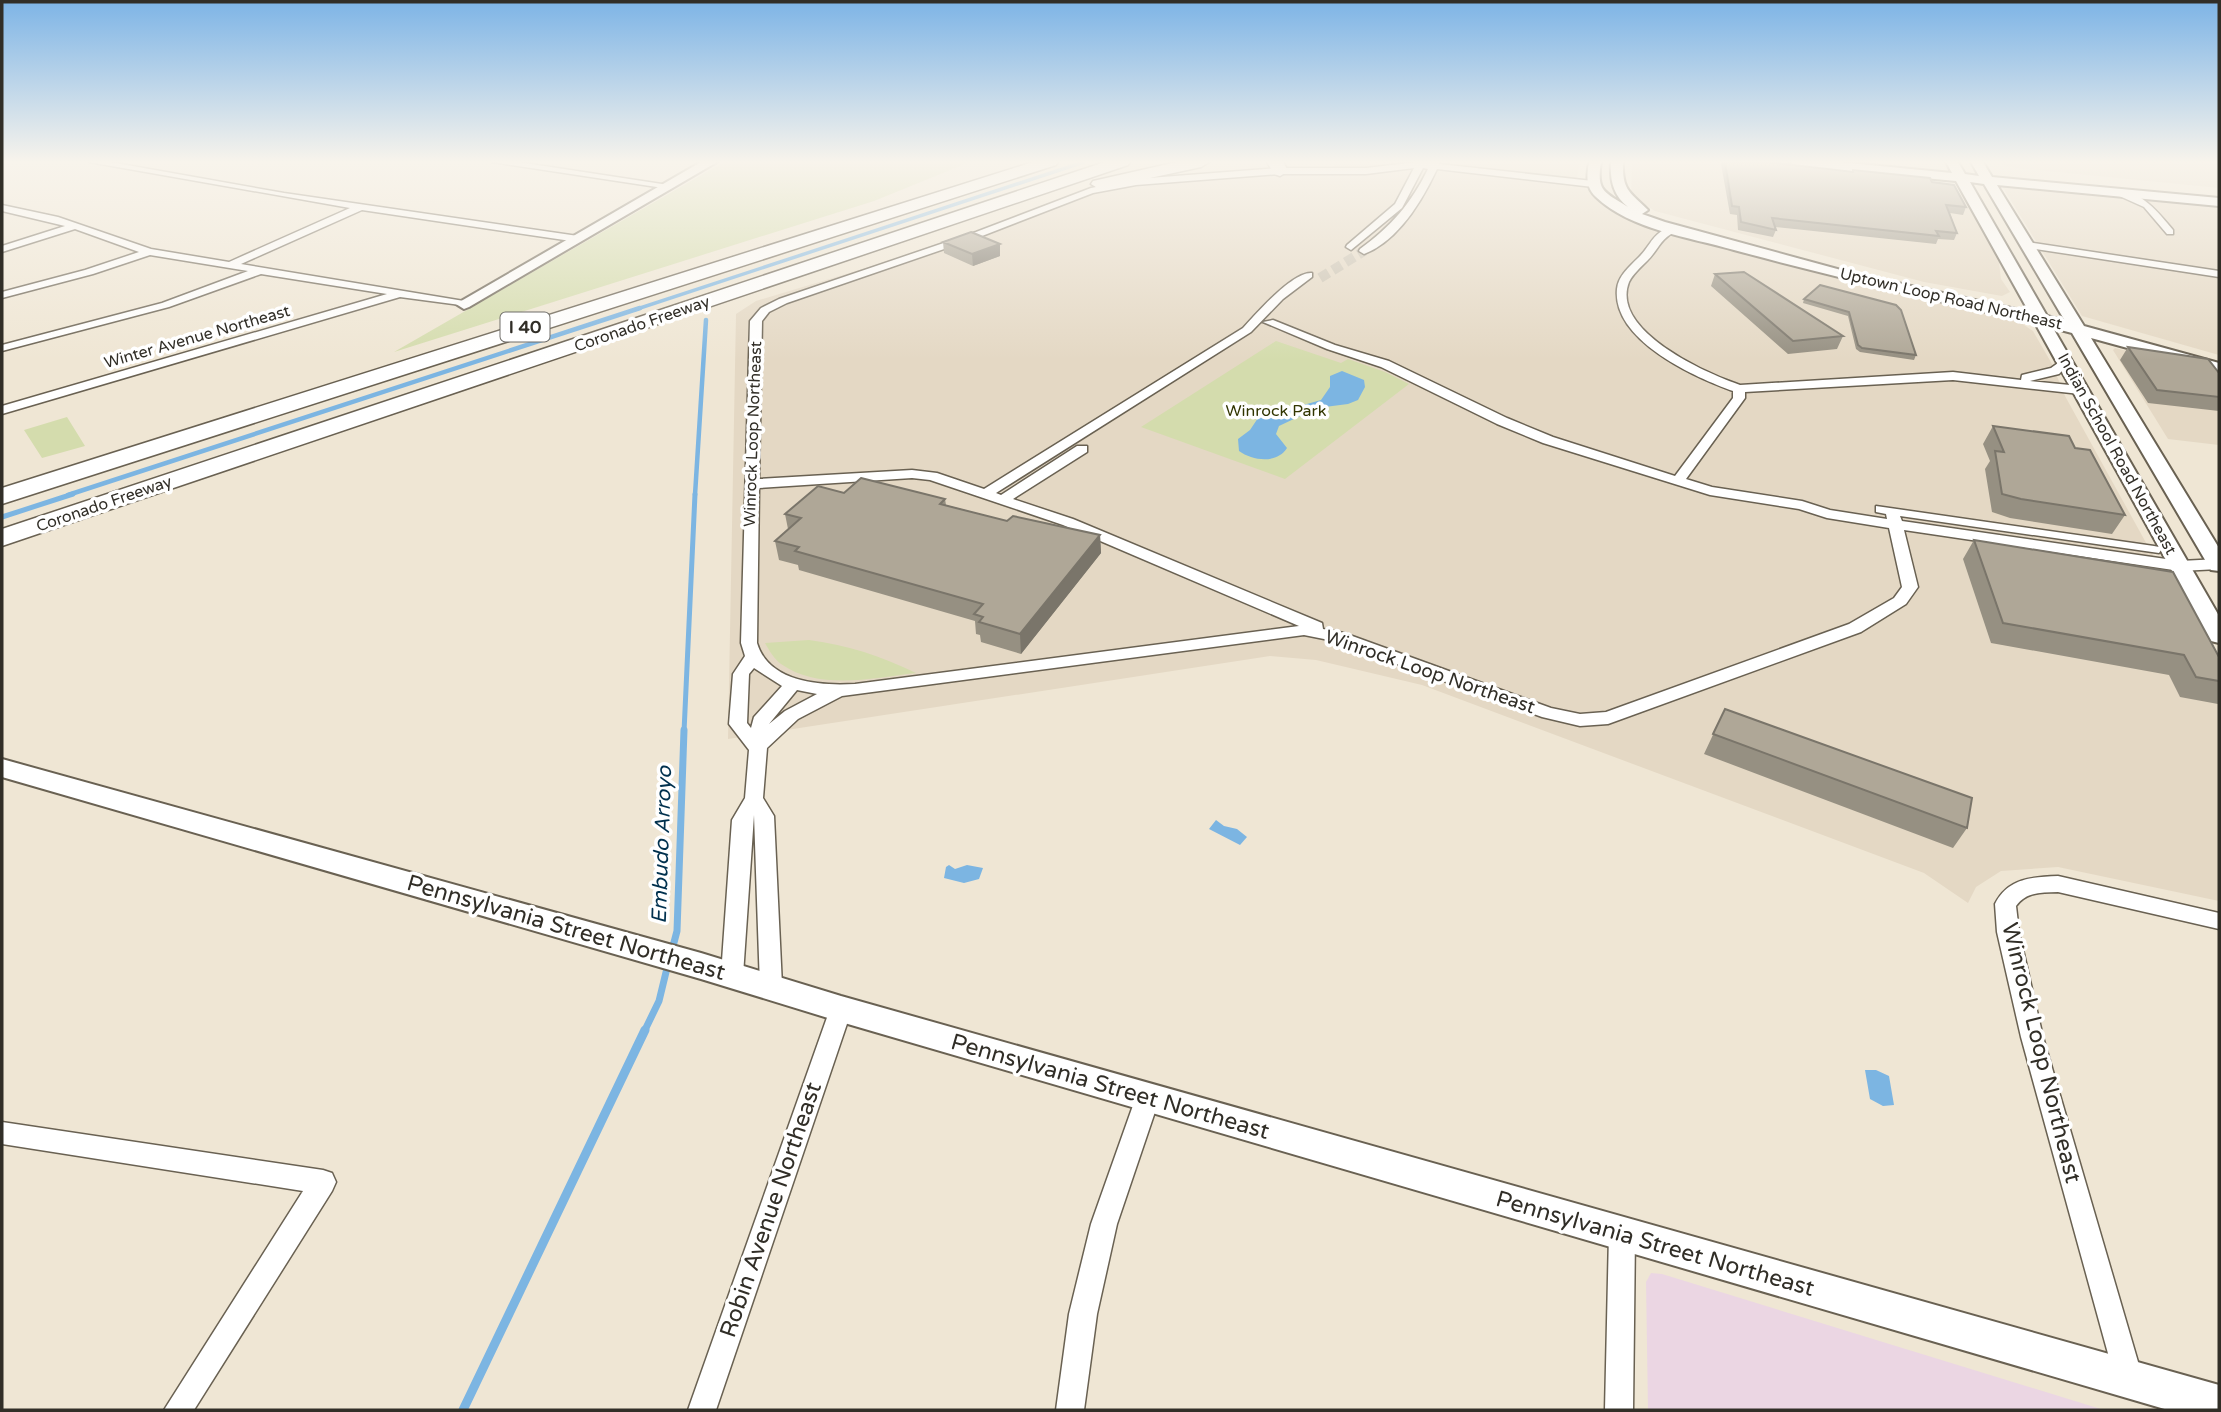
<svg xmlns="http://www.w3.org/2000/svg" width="2221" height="1412" font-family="'Varela Round',sans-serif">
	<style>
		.commercial { fill: #e4d8c4 }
		.education { fill: #ebd6e3 }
		.green { fill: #d4dcad }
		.water { fill: #7cb5e2 }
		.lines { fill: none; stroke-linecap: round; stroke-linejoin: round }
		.stream-far4 { stroke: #7cb5e2; stroke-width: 3.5 }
		.stream-far3 { stroke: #7cb5e2; stroke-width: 4.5 }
		.stream-far2 { stroke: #7cb5e2; stroke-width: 5 }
		.stream-far1 { stroke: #7cb5e2; stroke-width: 7 }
		.stream { stroke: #7cb5e2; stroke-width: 9 }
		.street-tunnel { stroke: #c9c1b1; stroke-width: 10; stroke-dasharray: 10 5; stroke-linecap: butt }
		.street-casing { stroke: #696152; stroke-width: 3 }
		.secondary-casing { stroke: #696152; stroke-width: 4 }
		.highway-casing { stroke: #696152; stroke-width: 3 }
		.street { fill: #fff; fill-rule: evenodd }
		.secondary { fill: #fff; fill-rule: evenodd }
		.highway { fill: #fff; fill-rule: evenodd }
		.wall { fill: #969082 }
		.shaded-wall { fill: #7a756a }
		.building { fill: #afa797; stroke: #7a756a; stroke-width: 2 }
		.labels { text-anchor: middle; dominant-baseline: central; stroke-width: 7; stroke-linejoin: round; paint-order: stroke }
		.far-street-label { font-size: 16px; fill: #312e27; stroke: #fff }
		.far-park-label { font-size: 16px; fill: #313500; stroke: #fff }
		.shield { fill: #fff; stroke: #6f6d68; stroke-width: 2 }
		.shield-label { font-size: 18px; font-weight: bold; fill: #312e27 }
		.street-label { font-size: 19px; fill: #312e27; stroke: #fff }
		.water-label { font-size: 21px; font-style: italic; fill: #01314e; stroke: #fff }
		.near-street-label { font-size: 23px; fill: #312e27; stroke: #fff }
	</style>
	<rect width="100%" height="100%" fill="#efe6d4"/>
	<path class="commercial" d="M1336 162H1580L1577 177 1595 196 1621 212 2000 313 1999 316 2015 319 2033 331 2052 364 2065 396 2219 675V901L2058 867 2001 871 1976 887 1968 903 1924 873 1422 685 1316 660 1270 656 728 739 736 314 756 301 979 234 1104 190 1272 174 1331 173Z
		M1632 162H1776L1941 184 1961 194 1998 255 2001 279 2010 292 2002 296 1924 282 1655 211 1631 196Z
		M1993 162H2219V188L2016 168Z
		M2002 186 2219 206V355L2082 316Z
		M2115 348 2219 373V445L2168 439 2113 350Z"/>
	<path class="education" d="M1651 1273 1662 1274 2104 1410H1648L1646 1282Z"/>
	<path class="green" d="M724 162H970L874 201 394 352Z
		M1276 341 1341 363 1348 359 1385 372 1409 384 1285 479 1141 427Z
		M67 417 85 446 42 458 24 430Z
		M809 640C848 645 881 656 916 673 874 678 819 691 781 664 774 659 769 650 765 643Z"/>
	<path class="water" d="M1342 371 1364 380 1365 387 1358 400 1348 404 1317 408 1279 426 1276 434 1287 448C1277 464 1253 461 1239 451L1238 439 1250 430 1258 418 1321 400 1330 387V376Z
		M1216 820 1224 826 1237 829 1247 837 1240 845 1209 829Z
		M949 865 955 869 967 865 983 868 979 879 964 883 944 878 946 867Z
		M1865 1070H1876L1889 1076 1894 1105 1883 1106 1870 1099Z"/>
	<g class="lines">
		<path class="stream-far4" d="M634 310 1084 162"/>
		<path class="stream-far3" d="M68 495 640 308
			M695 495 706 320"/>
		<path class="stream-far2" d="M2 517 73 494
			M684 732 695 494"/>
		<path class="stream-far1" d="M672 950 677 931 684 730
			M644 1032 659 1001 668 964"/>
		<path class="stream" d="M463 1410 645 1030"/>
		<path class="street-tunnel" d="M1320 278 1364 251"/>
		<defs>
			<path id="street" d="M89 162H110L284 193 578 236 583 239 578 242 362 210 241 264 464 301 468 302V306L400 297 2 414V406L387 294 261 274 169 307 2 351V345L162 303 248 271 150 255 93 274 2 298V292L85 270 139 252 75 229 2 252V246L65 226 2 211V205L58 217 151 249 229 262 350 208Z
				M492 162H518L675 186 670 189Z
				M1417 162H1440L1439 164 1593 181 1598 184 1593 187 1437 169C1422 201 1398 241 1364 254L1359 251 1360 249C1391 227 1412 202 1428 169L1423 168 1402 208 1351 250 1346 247 1347 245 1395 204 1414 168 1366 174H1280L1136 185 1093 193 982 236 787 303 769 312 762 321 759 479 912 470 937 473 984 489 1243 328C1256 314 1293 271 1312 273V277L1283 299 1251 332 996 493 1001 495 1077 446H1087V452L1013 499 1073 519 1322 623 1323 629 1344 633 1551 708 1580 714 1606 712 1849 624 1894 598 1902 587 1889 528 1827 518 1799 509 1710 495 1543 443 1497 424 1381 367 1327 349 1263 322 1273 320 1335 345 1389 361 1507 418 1553 437 1675 476 1733 398V391C1694 377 1612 340 1617 289 1618 276 1630 266 1638 258 1652 245 1651 233 1673 226L1678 229 1676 231C1659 240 1659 249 1647 261 1640 268 1633 274 1629 282 1610 331 1706 373 1740 385L1953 372 2021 380 2022 375 2051 368 2065 358 2071 362 2059 374 2030 381 2080 386 2086 390 2080 394 1953 380 1745 392V398L1686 479 1712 487 1802 501 1830 510 1887 519 1886 514 1876 512V506L2154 546 2159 547 2161 550 2159 553 1900 516 1902 521 2180 561 2219 559V569L2180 571 1904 530 1918 587 1906 604 1861 632 1608 724 1580 726 1542 717 1334 641 1304 635 842 696 798 719 767 748 763 798 774 816 782 986 779 993 771 995 763 993 760 986 754 815 743 975 740 981 732 984 724 981 721 975 732 820 745 798 749 750 729 724 733 674 745 656 741 643 750 321 761 308 779 299 976 232 1091 188 1136 179 1280 168H1366ZM912 478 930 480 1063 525 1299 626 855 684C821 686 769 683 757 643L759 488ZM754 668 782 686 754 717 751 728 747 723 749 674ZM797 690 817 694 785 711 769 724Z
				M2115 190C2140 189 2159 213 2173 230V234H2167L2144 207 2115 194Z
				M2027 242 2219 271V277L2023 247V243Z
				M2058 876 2219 913V929L2058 892C2041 893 2027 891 2016 906L2019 932 2043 1037 2143 1379 2139 1389 2129 1393 2119 1389 2115 1379 2021 1037 1997 932 1995 904C2008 878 2032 877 2058 876Z
				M841 999 849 1002 852 1009 716 1410H688L830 1009 833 1002Z
				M1148 1086 1156 1089 1160 1097 1117 1224 1097 1314 1084 1410H1056L1069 1314 1091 1224 1136 1097 1140 1089Z
				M2 1122 323 1170 332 1173 336 1182 332 1191 194 1410H164L303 1191 2 1144Z
				M1622 1221 1631 1225 1635 1234 1633 1410H1605L1609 1234 1613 1225Z"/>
			<path id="secondary" d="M701 162H717L469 307 464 309 456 304Z
				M1589 162H1601C1596 192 1605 192 1628 207 1613 195 1610 181 1611 162H1623C1622 191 1630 192 1648 210L1642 214 1665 222 1852 273 2029 312 1956 181 1796 166 1790 162H1839L1952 173 1946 162H1958L1965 174 1979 176 1971 162H1983L1992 177 2219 198V206L1997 185 2084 326 2219 363V373L2091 338 2219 548V571L2211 570 2208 565 2072 333 2053 328 2219 616V643L2211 641 2208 636 2035 323C1934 300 1834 277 1734 250 1689 237 1631 230 1596 197 1585 187 1587 175 1589 162ZM1970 182 1984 184 2065 321 2047 316Z
				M2 759 701 953 841 996 2219 1385V1410H2168L841 1022 701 979 2 777Z"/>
			<path id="highway" d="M1033 162H1058L1056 165 2 504V488Z
				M1105 162H1130L1128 165 2 546V529Z
				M1177 162H1209L1201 167 1099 189 1091 184 1093 181Z
				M1267 162H1283L1288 171 1280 176 1274 174Z"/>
		</defs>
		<use href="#street" class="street-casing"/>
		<use href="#secondary" class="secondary-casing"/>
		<use href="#highway" class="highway-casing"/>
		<use href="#street" class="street"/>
		<use href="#secondary" class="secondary"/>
		<use href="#highway" class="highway"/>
	</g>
	<path class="wall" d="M1722 162H1768L1852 172 1853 170 1932 182 1966 207 1963 215 1950 213 1957 233 1954 240 1938 239 1936 244 1775 227 1776 230 1773 237 1738 230 1737 215 1730 214 1721 164Z
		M943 242 1000 244V256L973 266 944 253Z
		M1715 274 1843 336 1837 349 1788 354 1711 286Z
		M1820 285 1916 355 1914 360 1860 352 1856 349 1848 316 1803 303 1804 299Z
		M2128 347 2219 373V411L2148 403 2120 360Z
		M1993 426 2075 448 2125 515 2112 534 2010 518 1992 512 1985 469 1990 461 1983 444Z
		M844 493 945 499 946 505 1007 521 1100 535 1101 553 1021 654 981 642 980 635 976 634 975 621 799 570 798 565 779 560 775 541 788 529 785 514Z
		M1974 540 2219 657V702L2218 704 2180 697 2169 675 1991 643 1963 559Z
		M1725 709 1967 828 1953 848 1704 754Z"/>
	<path class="shaded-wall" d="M1000 244V256L973 266 972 254Z
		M1100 535 1101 553 1021 654 1020 634Z"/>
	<path class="building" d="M1725 162H1768L1853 172V170L1930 178 1932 182 1954 185 1966 207 1946 205 1957 233 1936 231 1939 236 1772 218 1776 230 1741 222 1739 207 1732 206Z
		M971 232 1000 244 972 254 943 242Z
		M1744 272 1843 336 1793 341 1715 274Z
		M1820 285 1896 305 1901 310 1916 355 1862 348 1858 345 1849 312 1804 299Z
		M2128 347 2208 359 2219 373V397L2157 390Z
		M1993 426 2069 436 2075 448 2090 450 2125 515 2021 499 2002 494 1995 451 2004 452Z
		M861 478 945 499 940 504 1007 521 1013 516 1100 535 1020 634 979 622 983 617 974 614 983 604 795 551 799 547 775 541 801 518 785 514 818 486 844 493Z
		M1974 540 2173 572 2219 657V681L2196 677 2184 655 2003 623Z
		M1725 709 1972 798 1967 828 1713 734Z"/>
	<linearGradient id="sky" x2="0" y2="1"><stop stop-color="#7db4e6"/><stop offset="0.45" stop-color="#f8f4ec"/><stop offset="1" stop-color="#f8f4ec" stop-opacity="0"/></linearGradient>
	<rect width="2221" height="360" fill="url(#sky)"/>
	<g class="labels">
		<g class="far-street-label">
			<text transform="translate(1951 299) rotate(13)">Uptown Loop Road Northeast</text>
			<text transform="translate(642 324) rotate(-19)">Coronado Freeway</text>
			<text transform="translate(197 337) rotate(-16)">Winter Avenue Northeast</text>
			<text transform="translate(753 434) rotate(-88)">Winrock Loop Northeast</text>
			<text transform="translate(2117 454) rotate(61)">Indian School Road Northeast</text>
			<text transform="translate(104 504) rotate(-19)">Coronado Freeway</text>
		</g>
		<g class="far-park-label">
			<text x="1276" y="411">Winrock Park</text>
		</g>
		<rect class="shield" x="500.5" y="312.5" width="49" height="29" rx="5"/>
		<g class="shield-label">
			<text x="525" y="327">I 40</text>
		</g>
		<g class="street-label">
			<text transform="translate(1430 672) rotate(19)">Winrock Loop Northeast</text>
		</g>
		<g class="water-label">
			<text transform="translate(662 845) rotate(-88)">Embudo Arroyo</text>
		</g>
		<g class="near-street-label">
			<text transform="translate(566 928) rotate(16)">Pennsylvania Street Northeast</text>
			<text transform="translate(2041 1053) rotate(76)">Winrock Loop Northeast</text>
			<text transform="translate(1110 1087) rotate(16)">Pennsylvania Street Northeast</text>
			<text transform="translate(771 1210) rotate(-71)">Robin Avenue Northeast</text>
			<text transform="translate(1655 1244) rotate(16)">Pennsylvania Street Northeast</text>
		</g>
	</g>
	<rect width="2221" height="1412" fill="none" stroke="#312e27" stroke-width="7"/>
</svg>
